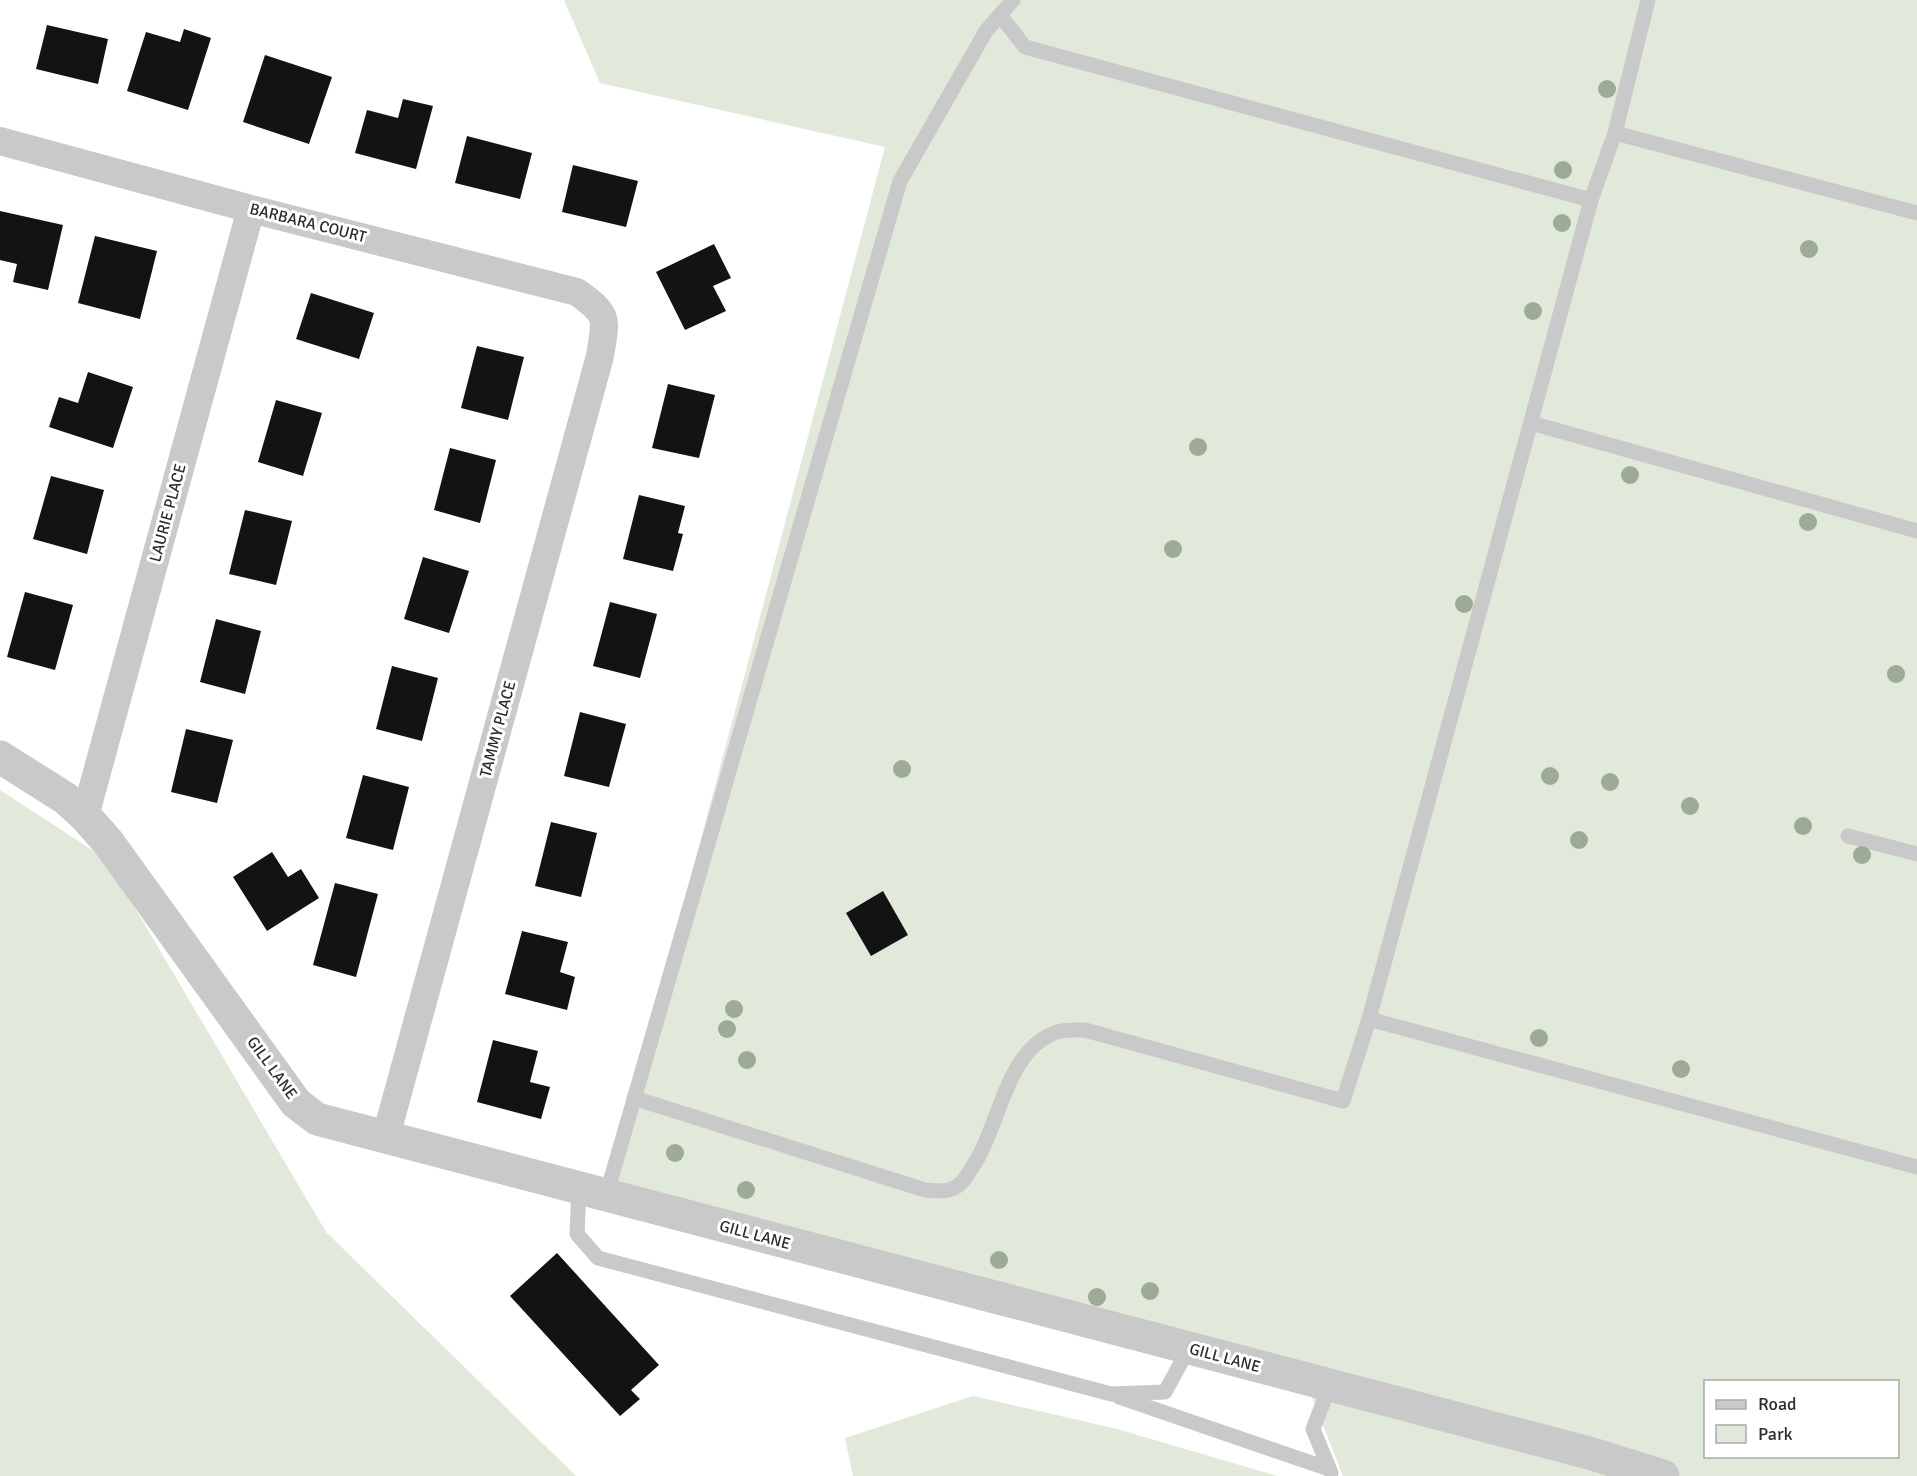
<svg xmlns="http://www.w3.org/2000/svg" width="1917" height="1476" font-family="Signika,sans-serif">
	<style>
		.green { fill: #e1e9da; fill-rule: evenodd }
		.building { fill: #131313 }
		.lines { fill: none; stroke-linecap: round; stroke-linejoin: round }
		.service { stroke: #c9c9c9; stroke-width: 15 }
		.minor { stroke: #c9c9c9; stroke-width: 28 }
		.tertiary { stroke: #c9c9c9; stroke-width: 33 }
		.tree { fill: #9daa94 }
		.labels { text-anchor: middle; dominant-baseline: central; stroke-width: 6; stroke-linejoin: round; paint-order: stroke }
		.street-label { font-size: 16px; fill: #2c2c2c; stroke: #fff }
	</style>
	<rect width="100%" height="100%" fill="#fff"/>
	<path class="green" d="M564 0H1917V1476H1343L1306 1382 606 1196 885 147 600 83ZM1706 1382H1898V1456H1706Z
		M0 790 106 859 326 1232 576 1476H0Z
		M973 1396 1117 1429 1277 1476H853L845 1438Z"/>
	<path class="building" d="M47 25 108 39 98 84 36 69Z
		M184 29 211 38 188 110 127 91 146 32 180 42Z
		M265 55 332 77 309 144 243 122Z
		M403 99 433 106 416 169 355 153 367 110 398 118Z
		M467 136 532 153 520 199 455 183Z
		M573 165 638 181 626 227 562 212Z
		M0 211 63 225 48 290 13 282 17 264 0 260Z
		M95 236 157 251 140 319 78 303Z
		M714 244 731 278 713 286 726 311 685 330 656 272Z
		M311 293 374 313 359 359 296 339Z
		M477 346 524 357 508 420 461 408Z
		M88 372 133 387 113 448 49 427 59 397 78 403Z
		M668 384 715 395 699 458 652 448Z
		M276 400 322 413 303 476 258 462Z
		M450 448 496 460 480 523 434 510Z
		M51 476 104 490 87 554 33 539Z
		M639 495 685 506 678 533 683 534 673 571 623 559Z
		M245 510 292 521 276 585 229 574Z
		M423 557 469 571 449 633 404 619Z
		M25 592 73 605 55 670 7 657Z
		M610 602 657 614 640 678 593 666Z
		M216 619 261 631 245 694 200 682Z
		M392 666 438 678 422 741 376 729Z
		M580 712 626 724 609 787 564 776Z
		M186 729 233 740 217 803 171 792Z
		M363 775 409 787 393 850 346 838Z
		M551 822 597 833 581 897 535 886Z
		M272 852 288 877 301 869 319 898 267 931 233 877Z
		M335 883 378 894 356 977 313 965Z
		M883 891 908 935 871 956 846 913Z
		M522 931 568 942 560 972 575 977 567 1010 505 994Z
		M493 1040 538 1051 530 1082 550 1087 541 1119 477 1102Z
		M557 1253 659 1365 631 1390 640 1399 620 1416 510 1296Z"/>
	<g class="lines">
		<path class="service" d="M1000 15 1025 47 1591 200 1615 133 1917 213
			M1615 133 1648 0
			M1531 423 1917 531
			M1848 836 1917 854
			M1369 1019 1917 1167
			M634 1098 925 1190C937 1191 950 1193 960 1184 964 1181 968 1174 971 1169 1000 1129 1004 1050 1057 1032 1065 1029 1076 1030 1085 1030L1343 1101 1369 1019 1591 200
			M579 1188 577 1234 598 1258 1111 1394 1165 1392 1189 1348
			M606 1196 900 181 986 31 1013 0
			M1330 1385 1313 1429 1331 1473
			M1119 1397 1329 1469"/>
		<path class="minor" d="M0 141 251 209 577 292C610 316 606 318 600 356L386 1136
			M85 816 251 209"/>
		<path class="tertiary" d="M0 757 65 798 85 816 108 842 296 1103 317 1119 1589 1453 1663 1476"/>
	</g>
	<g class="tree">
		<circle cx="1607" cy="89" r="9"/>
		<circle cx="1563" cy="170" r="9"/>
		<circle cx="1562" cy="223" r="9"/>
		<circle cx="1809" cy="249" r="9"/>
		<circle cx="1533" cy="311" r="9"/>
		<circle cx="1198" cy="447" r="9"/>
		<circle cx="1630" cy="475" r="9"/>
		<circle cx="1808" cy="522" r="9"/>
		<circle cx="1173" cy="549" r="9"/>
		<circle cx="1464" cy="604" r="9"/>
		<circle cx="1896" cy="674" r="9"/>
		<circle cx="902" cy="769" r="9"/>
		<circle cx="1550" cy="776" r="9"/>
		<circle cx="1610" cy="782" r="9"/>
		<circle cx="1690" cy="806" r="9"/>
		<circle cx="1803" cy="826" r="9"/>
		<circle cx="1579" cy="840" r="9"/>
		<circle cx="1862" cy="855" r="9"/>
		<circle cx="734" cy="1009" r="9"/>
		<circle cx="727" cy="1029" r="9"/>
		<circle cx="1539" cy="1038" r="9"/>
		<circle cx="747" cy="1060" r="9"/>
		<circle cx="1681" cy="1069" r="9"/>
		<circle cx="675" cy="1153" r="9"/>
		<circle cx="746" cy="1190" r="9"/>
		<circle cx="999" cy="1260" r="9"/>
		<circle cx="1150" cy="1291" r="9"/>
		<circle cx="1097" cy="1297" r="9"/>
	</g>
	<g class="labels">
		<g class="street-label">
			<text transform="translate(308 223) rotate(14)">BARBARA COURT</text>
			<text transform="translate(168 513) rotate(-75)">LAURIE PLACE</text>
			<text transform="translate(498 729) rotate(-75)">TAMMY PLACE</text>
			<text transform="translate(272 1068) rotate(54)">GILL LANE</text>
			<text transform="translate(755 1235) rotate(15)">GILL LANE</text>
			<text transform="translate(1225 1358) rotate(15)">GILL LANE</text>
		</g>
	</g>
	<rect x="1704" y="1380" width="195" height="78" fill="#ffffff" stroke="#ababab" stroke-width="1.5"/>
	<rect x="1716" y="1400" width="30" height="9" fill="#c9c9c9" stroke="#ababab" stroke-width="1.5"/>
	<text x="1758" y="1410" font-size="18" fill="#2c2c2c">Road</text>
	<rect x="1716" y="1425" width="30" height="18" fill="#e1e9da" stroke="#ababab" stroke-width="1.5"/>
	<text x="1758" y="1440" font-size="18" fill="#2c2c2c">Park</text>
</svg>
